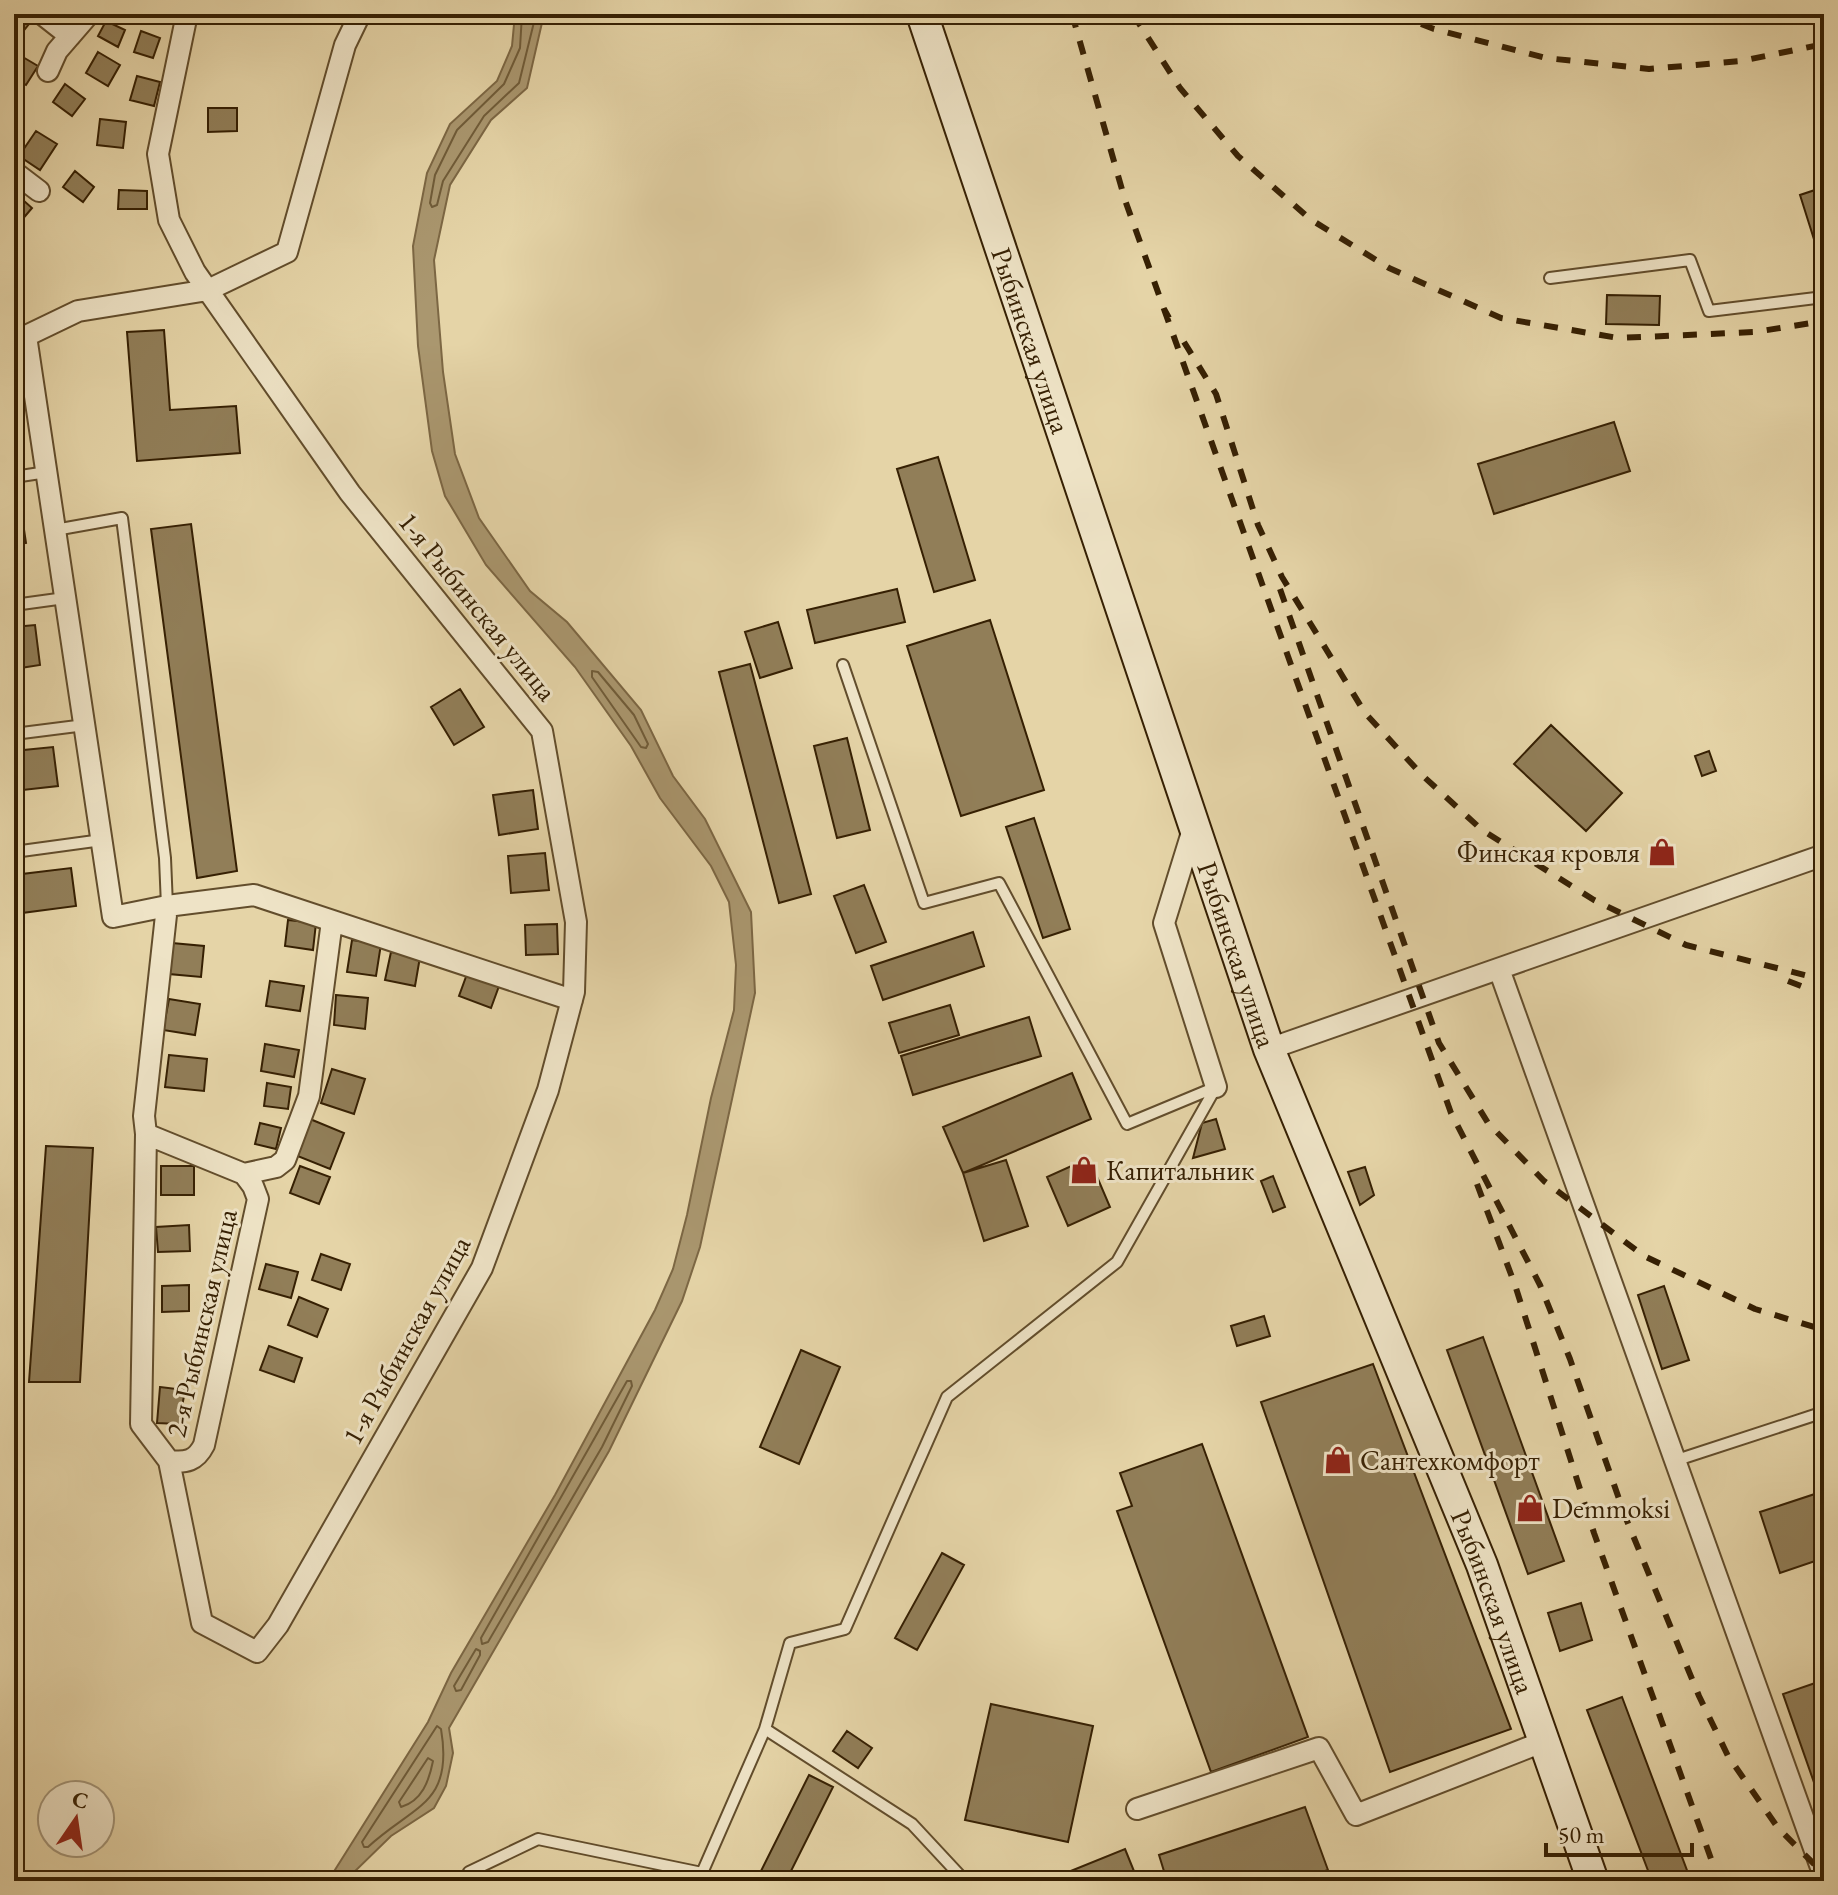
<svg xmlns="http://www.w3.org/2000/svg" width="1838" height="1895" font-family="'EB Garamond',serif">
	<style>
		.water { fill: #aa976f; stroke: #7c6744; stroke-width: 2 }
		.lines { fill: none; stroke-linecap: round; stroke-linejoin: round }
		.shore { stroke: #705c39; stroke-width: 2 }
		.building { fill: #917e58; stroke: #362003; stroke-width: 2 }
		.service-casing { stroke: #624d2c; stroke-width: 14 }
		.minor-casing { stroke: #624d2c; stroke-width: 24 }
		.secondary-casing { stroke: #362003; stroke-width: 34 }
		.service { stroke: #eee3c6; stroke-width: 10 }
		.minor { stroke: #eee3c6; stroke-width: 20 }
		.secondary { stroke: #eee3c6; stroke-width: 30 }
		.rail { stroke: #362003; stroke-width: 6; stroke-dasharray: 14 14; stroke-linecap: butt }
		.labels { text-anchor: middle; dominant-baseline: central; stroke-width: 6; stroke-linejoin: round; paint-order: stroke }
		.street-label { font-size: 28px; fill: #362003; stroke: #eee3c6 }
		.poi-label { font-size: 28px; fill: #362003; stroke: #eee3c6; text-anchor: start }
	</style>
	<rect width="100%" height="100%" fill="#e5d4a7"/>
	<filter id="stains"><feTurbulence type="fractalNoise" baseFrequency=".0025" numOctaves="4"/><feColorMatrix values="0 0 0 0 .2 0 0 0 0 .09 0 0 0 0 .02 0 0 0 .5 -.17"/></filter>
	<radialGradient id="worn" r=".72"><stop offset=".6" stop-color="#630" stop-opacity="0"/><stop offset="1" stop-color="#630" stop-opacity=".3"/></radialGradient>
	<path class="water" d="M515 14H544L527 88 491 120 450 185 434 260 443 372 455 454 479 518 530 591 567 622 641 710 673 776 705 819 751 912 755 993 700 1247 682 1301 609 1451 449 1728 453 1753 446 1786 434 1808 391 1836 350 1876 348 1881H328L428 1722 451 1673 555 1495 655 1310 673 1269 687 1215 711 1098 734 1010 736 965 729 902 711 866 660 798 631 746 575 667 486 565 445 496 432 451 418 346 413 246 427 173 450 124 497 81 512 46Z"/>
	<g class="lines">
		<path class="shore" d="M522 14 520 48 504 84 457 130 435 175 430 203 432 207 437 205 443 181 484 116 519 83 536 14
			M592 671 598 672 634 715 648 744 646 748 641 747 592 677Z
			M627 1381H631L632 1386 602 1447 488 1642 482 1644 481 1638Z
			M476 1649 480 1651V1655L461 1690 456 1691 454 1686Z
			M437 1726 441 1729C454 1805 413 1805 368 1847H364L362 1842Z
			M428 1758 433 1761C429 1781 422 1801 401 1807L399 1802Z"/>
	</g>
	<path class="building" d="M14 14H27L33 19 21 34 14 28Z
		M106 21 125 30 118 47 98 36Z
		M141 31 160 38 153 58 134 52Z
		M98 52 120 65 108 86 86 73Z
		M16 53 38 66 26 85 14 78Z
		M137 76 160 82 154 106 130 100Z
		M65 84 85 99 72 116 53 102Z
		M208 108H237V131L208 132Z
		M100 119 126 122 123 148 97 145Z
		M36 131 57 144 40 170 19 156Z
		M75 171 94 187 83 202 63 187Z
		M1824 187V271L1800 195Z
		M119 190 147 191V209H118Z
		M14 192 32 208 15 228 14 227Z
		M1607 295 1660 296 1659 325 1606 324Z
		M164 330 170 410 236 406 240 453 137 461 127 332Z
		M1614 422 1630 471 1494 514 1478 464Z
		M938 457 975 580 934 592 897 469Z
		M14 496H19L26 543 14 545Z
		M191 524 237 871 197 878 151 529Z
		M897 589 905 622 815 643 807 610Z
		M990 620 1044 790 961 816 907 646Z
		M778 622 792 668 760 678 745 632Z
		M35 625 40 665 14 669V627Z
		M750 664 811 894 779 903 719 672Z
		M460 689 484 727 454 745 431 707Z
		M1551 725 1622 793 1586 831 1514 764Z
		M847 738 870 830 837 838 814 746Z
		M53 747 58 786 14 791V751Z
		M1709 751 1716 771 1702 776 1695 756Z
		M533 790 538 829 499 835 493 795Z
		M1034 818 1070 929 1043 938 1006 827Z
		M545 853 549 890 511 893 508 856Z
		M71 868 76 906 14 914V875Z
		M864 885 886 942 856 953 834 896Z
		M288 920 316 923 313 950 285 946Z
		M557 924 558 954 526 955 525 925Z
		M973 932 984 966 883 1000 871 966Z
		M352 940 381 944 376 976 347 972Z
		M172 943 204 946 201 977 169 974Z
		M391 952 420 957 415 986 385 980Z
		M467 974 499 986 491 1008 459 996Z
		M270 981 304 986 300 1011 266 1006Z
		M336 995 368 998 365 1029 334 1025Z
		M169 999 200 1004 195 1035 163 1030Z
		M950 1005 959 1035 899 1053 889 1023Z
		M1029 1017 1041 1056 913 1095 901 1056Z
		M265 1044 299 1050 294 1077 261 1071Z
		M169 1055 207 1059 204 1091 165 1087Z
		M332 1069 365 1079 354 1114 321 1103Z
		M1072 1073 1091 1119 963 1173 943 1127Z
		M267 1083 291 1087 288 1109 264 1106Z
		M310 1119 344 1133 330 1169 295 1155Z
		M1216 1119 1225 1149 1193 1158 1202 1123Z
		M260 1123 281 1128 276 1149 255 1144Z
		M46 1146 93 1148 80 1382H29Z
		M1089 1158 1110 1207 1068 1226 1047 1177Z
		M1006 1160 1028 1226 984 1241 963 1173Z
		M161 1166H194V1195H161Z
		M300 1166 330 1177 319 1204 290 1193Z
		M1365 1167 1374 1195 1360 1205 1348 1172Z
		M1273 1176 1285 1207 1273 1212 1261 1181Z
		M189 1225 190 1251 158 1252 156 1227Z
		M321 1254 350 1264 341 1290 312 1280Z
		M266 1264 298 1272 291 1298 259 1289Z
		M189 1285V1311L162 1312V1286Z
		M1664 1286 1689 1360 1662 1369 1638 1295Z
		M299 1297 328 1309 317 1337 288 1325Z
		M1264 1316 1270 1336 1237 1346 1231 1326Z
		M1483 1337 1564 1561 1528 1574 1447 1350Z
		M269 1346 302 1358 294 1382 260 1370Z
		M801 1350 840 1367 799 1464 760 1447Z
		M1373 1364 1511 1729 1390 1772 1261 1402Z
		M160 1387 185 1390 179 1424 157 1423Z
		M1202 1444 1308 1737 1211 1772 1117 1511 1132 1506 1120 1473Z
		M1824 1491V1558L1780 1573 1760 1512Z
		M942 1553 964 1565 917 1650 895 1638Z
		M1581 1603 1592 1640 1560 1651 1548 1613Z
		M1824 1680V1811L1783 1694Z
		M1622 1697 1691 1881H1652L1587 1710Z
		M991 1704 1093 1726 1068 1842 965 1820Z
		M847 1731 872 1748 858 1768 833 1751Z
		M809 1775 833 1787 786 1881H756Z
		M1305 1807 1328 1870 1294 1881H1167L1159 1855Z
		M1125 1849 1138 1881H1046Z"/>
	<g class="lines">
		<defs>
			<path id="service" d="M1550 278 1690 260 1709 311 1824 297
				M14 477 47 472
				M55 530 122 518 165 858 167 906
				M14 605 65 598
				M843 665 924 903 999 883 1127 1124 1216 1087
				M14 734 85 725
				M14 852 102 840
				M1677 1460 1824 1412
				M765 1729 912 1824 965 1881
				M464 1881 469 1872 538 1839 702 1873 765 1729 790 1643 845 1629 947 1397 1117 1262 1216 1087"/>
			<path id="minor" d="M42 14 70 36
				M48 71 57 51 89 14
				M14 172 39 191
				M26 336 113 917 167 906 144 1116 146 1134 141 1424 169 1461 202 1623 257 1652 278 1625 482 1268 548 1090 574 992 576 922 542 731 350 493 195 272 169 220 158 154 187 14
				M14 338 26 336 78 311 208 290 287 252 345 45 360 14
				M1194 826 1164 923 1216 1087
				M167 906 254 895 572 1000
				M1499 969 1824 1876
				M1269 1049 1824 855
				M146 1134 244 1174 276 1167 285 1160 309 1096 332 921
				M169 1461C186 1463 196 1461 204 1445L258 1199 253 1186 244 1174
				M1137 1809 1319 1748 1356 1815 1545 1741"/>
			<g id="secondary">
				<path id="s1" d="M922 14 1269 1049 1482 1565 1593 1881"/>
			</g>
		</defs>
		<use href="#service" class="service-casing"/>
		<use href="#minor" class="minor-casing"/>
		<use href="#secondary" class="secondary-casing"/>
		<use href="#service" class="service"/>
		<use href="#minor" class="minor"/>
		<use href="#secondary" class="secondary"/>
		<path class="rail" d="M1072 14 1125 200 1164 309 1169 318
			M1133 14 1180 88 1238 156 1310 219 1389 268 1501 318 1618 338 1755 332 1824 321
			M1395 14 1434 29 1546 58 1649 69 1741 61 1824 44
			M1164 309 1451 1113 1540 1285 1570 1359 1625 1516 1699 1696 1728 1756 1778 1828 1824 1874
			M1184 342 1216 394 1258 525 1282 577 1365 713 1423 776 1482 830 1594 900 1686 945 1824 980
			M1280 589 1439 1043 1488 1123 1544 1181 1644 1256 1755 1309 1824 1330
			M1788 981 1824 995
			M1477 1184 1515 1285 1594 1533 1719 1881"/>
	</g>
	<defs>
		<symbol id="shop-bare" viewBox="-9 -9 18 18"><path d="M-5-2.5h2.3a2.7 3.5 0 0 1 5.4 0H5L5.5 6h-11ZM-1.5-2.5h3a1.5 2.3 0 0 0-3 0Z" fill="#8f2418" stroke="#eee3c6" stroke-width="2.5" paint-order="stroke"/></symbol>
	</defs>
	<g fill-rule="evenodd">
		<use href="#shop-bare" x="1642" y="832" width="40" height="40"/>
		<use href="#shop-bare" x="1064" y="1150" width="40" height="40"/>
		<use href="#shop-bare" x="1318" y="1440" width="40" height="40"/>
		<use href="#shop-bare" x="1510" y="1488" width="40" height="40"/>
	</g>
	<g class="labels">
		<g class="street-label">
			<text stroke="none"><textPath href="#s1" startOffset="344">Рыбинская улица</textPath></text>
			<text transform="translate(478 606) rotate(51)">1-я Рыбинская улица</text>
			<text stroke="none"><textPath href="#s1" startOffset="992">Рыбинская улица</textPath></text>
			<text transform="translate(201 1323) rotate(-77)">2-я Рыбинская улица</text>
			<text transform="translate(406 1340) rotate(-61)">1-я Рыбинская улица</text>
			<text stroke="none"><textPath href="#s1" startOffset="1688">Рыбинская улица</textPath></text>
		</g>
		<g class="poi-label">
			<text x="1640" y="852" text-anchor="end">Финская кровля</text>
			<text x="1106" y="1170">Капитальник</text>
			<text x="1360" y="1460">Сантехкомфорт</text>
			<text x="1552" y="1508">Demmoksi</text>
		</g>
	</g>
	<rect width="1838" height="1895" fill="none" stroke="#e5d4a7" stroke-width="48"/>
	<rect x="16" y="16" width="1806" height="1863" fill="none" stroke="#362003" stroke-width="4"/>
	<rect x="24" y="24" width="1790" height="1847" fill="none" stroke="#362003" stroke-width="2"/>
	<g transform="translate(76 1819) rotate(13)"><circle r="38" fill="#eee3c6" stroke="#a49578" stroke-width="2"/>
	<path d="M0-6L14 30L0 20L-14 30Z" fill="#8f2418"/>
	<text y="-12" font-size="22" font-weight="bold" text-anchor="middle" fill="#362003">С</text>
	</g>
	<path d="M1546 1843v12h146v-12" fill="none" stroke="#362003" stroke-width="4"/>
	<text x="1558" y="1843" font-size="24" fill="#362003" stroke="#eee3c6" stroke-width="6" paint-order="stroke">50 m</text>
	<rect width="100%" height="100%" filter="url(#stains)"/>
	<rect width="100%" height="100%" fill="url(#worn)"/>
</svg>
